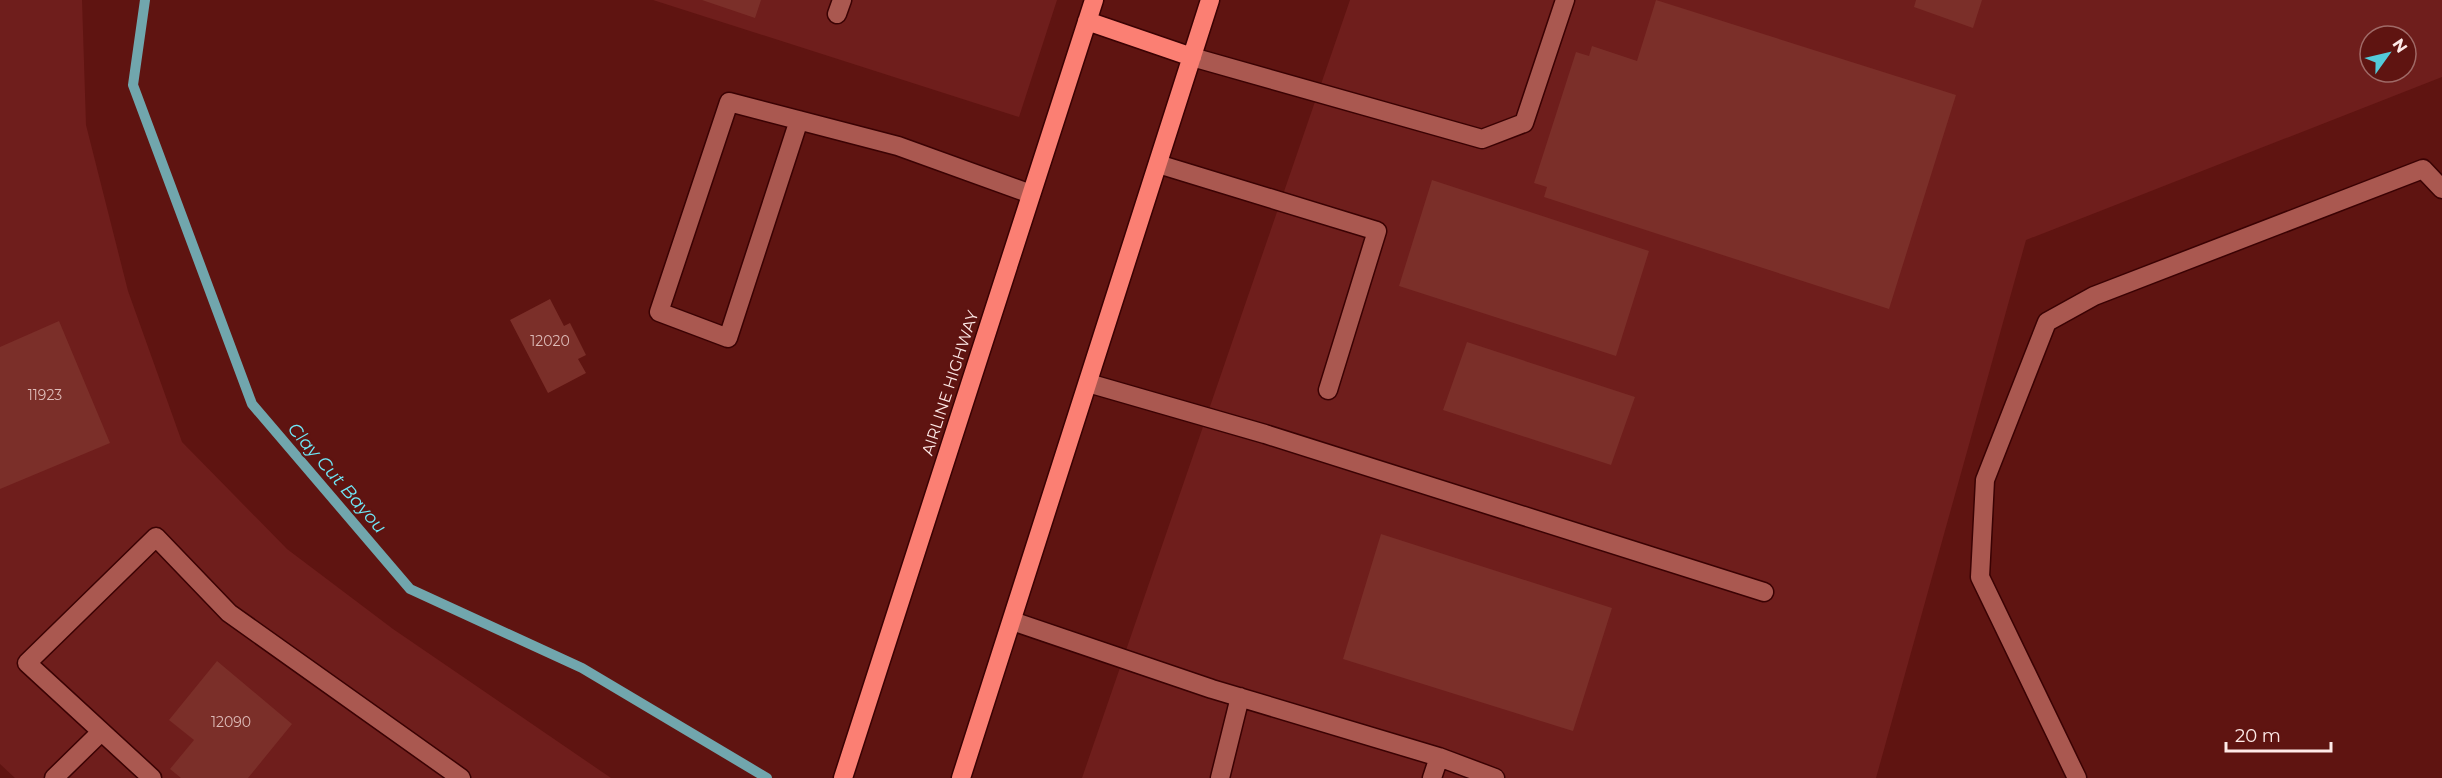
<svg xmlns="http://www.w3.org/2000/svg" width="2442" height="778" font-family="Montserrat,sans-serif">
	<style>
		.built { fill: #6f1e1c; fill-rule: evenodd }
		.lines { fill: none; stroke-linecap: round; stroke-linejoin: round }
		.stream { stroke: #71a6ad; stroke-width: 10 }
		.building { fill: #7b2f29 }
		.minor-casing { stroke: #3a0203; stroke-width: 21 }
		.highway-casing { stroke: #3a0203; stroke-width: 21 }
		.minor { stroke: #aa5850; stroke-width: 18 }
		.highway { stroke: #fb7f73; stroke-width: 18 }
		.labels { text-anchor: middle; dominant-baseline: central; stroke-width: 4.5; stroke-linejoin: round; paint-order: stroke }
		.number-label { font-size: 14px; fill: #ddbbb8 }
		.street-label { font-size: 16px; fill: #feeae8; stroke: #5f1411 }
		.water-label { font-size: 18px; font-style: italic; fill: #6fe9f9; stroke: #5f1411 }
	</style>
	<rect width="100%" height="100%" fill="#5f1411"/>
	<path class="built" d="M0 0H82L86 125 128 291 182 442 287 549 393 629 611 778H15L0 764Z
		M653 0H1057L1019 117Z
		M1350 0H2442V77L2026 240 1876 778H1082ZM2370 36H2406V72H2370Z"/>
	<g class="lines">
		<path class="stream" d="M145 0 133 85 252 404 410 589 582 668 767 778"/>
	</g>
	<path class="building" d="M702 0H761L755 18Z
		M1656 0 1956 95 1889 309 1544 197 1547 187 1534 183 1576 52 1589 56 1592 46 1637 61Z
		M1916 0H1982L1973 28 1914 7Z
		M1432 180 1649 251 1616 356 1399 286Z
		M550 299 564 326 570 323 586 355 578 359 586 373 548 393 510 320Z
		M59 321 110 443 0 489V347Z
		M1467 342 1635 397 1611 465 1443 410Z
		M1381 534 1612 608 1573 731 1343 659Z
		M217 661 292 724 248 778H181L170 769 194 740 169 720Z"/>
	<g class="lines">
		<defs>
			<path id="minor" d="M837 14 842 0
				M1192 57 1482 139 1524 123 1565 0
				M799 120 728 338 659 312 729 102 898 146 1031 194
				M1158 164 1377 231 1328 390
				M1088 383 1265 434 1764 592
				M1012 621 1212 689 1439 757 1495 778
				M54 778 101 732
				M152 778 27 663 156 537 229 613 461 778
				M1220 778 1240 697
				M1432 778 1439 757
				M2077 778 1980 577 1985 480 2047 322 2094 296 2423 169 2442 189"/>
			<path id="highway" d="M1087 21 1192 57
				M843 778 1094 0
				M961 778 1210 0"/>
		</defs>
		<use href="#minor" class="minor-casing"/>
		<use href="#highway" class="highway-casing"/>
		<use href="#minor" class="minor"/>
		<use href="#highway" class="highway"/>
	</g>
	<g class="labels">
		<g class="number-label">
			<text x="550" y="341">12020</text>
			<text x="45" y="395">11923</text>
			<text x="231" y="722">12090</text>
		</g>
		<g class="street-label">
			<text transform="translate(950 383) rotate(-72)">AIRLINE HIGHWAY</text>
		</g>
		<g class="water-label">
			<text transform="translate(337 478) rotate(49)">Clay Cut Bayou</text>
		</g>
	</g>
	<g transform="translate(2388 54) rotate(56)"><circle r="28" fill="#5f1411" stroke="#9f6a67" stroke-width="1.5"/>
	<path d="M0-4.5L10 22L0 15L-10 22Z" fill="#53cbda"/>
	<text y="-9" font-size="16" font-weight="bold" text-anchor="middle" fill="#feeae8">N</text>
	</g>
	<path d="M2226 742v9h105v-9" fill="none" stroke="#feeae8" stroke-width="3"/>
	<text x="2235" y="742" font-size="18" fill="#feeae8" stroke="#5f1411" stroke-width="4.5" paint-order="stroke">20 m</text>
</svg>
